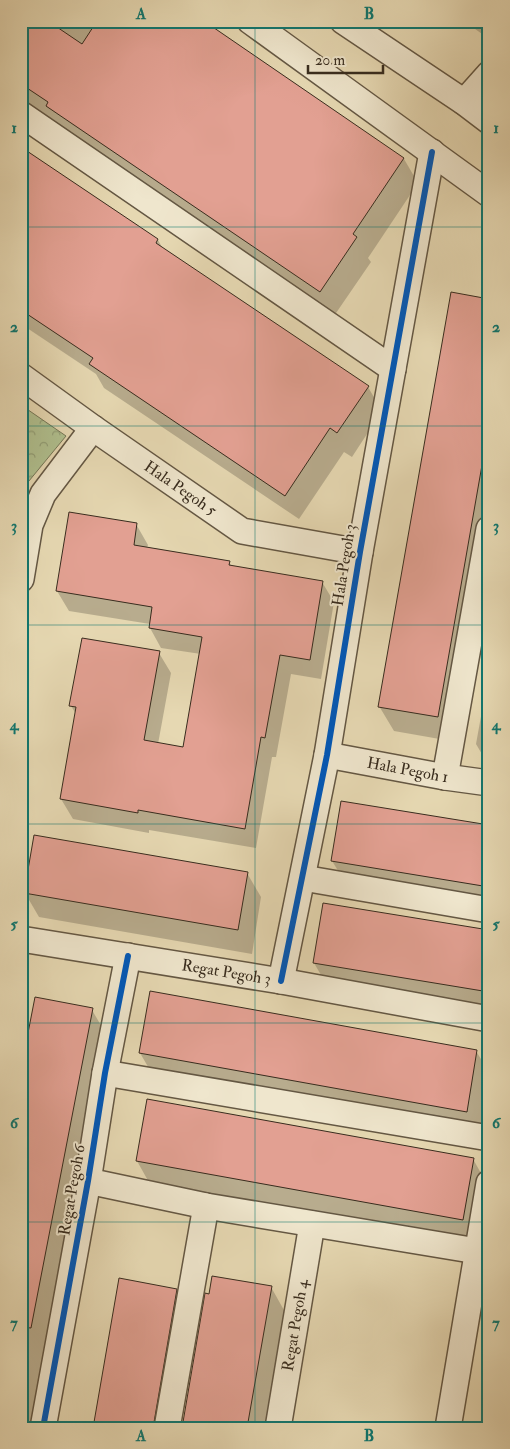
<svg xmlns="http://www.w3.org/2000/svg" width="510" height="1449" font-family="'IM FELL Double Pica',serif">
	<style>
		.park { fill: url(#park-crowns); stroke: #747656 }
		.shadow { fill: #0003 }
		.building { fill: #e2a092; stroke: #382c1e }
		.lines { fill: none; stroke-linecap: round; stroke-linejoin: round }
		.minor-casing { stroke: #645743; stroke-width: 28 }
		.minor { stroke: #efe6cd; stroke-width: 25 }
		.cycleway-casing { stroke: #efe6cd; stroke-width: 9 }
		.cycleway { stroke: #0057b8; stroke-width: 6 }
		.grid { fill: none; stroke: #0f766e; stroke-width: 1; stroke-opacity: 0.55 }
		.labels { text-anchor: middle; dominant-baseline: central; stroke-width: 4; stroke-linejoin: round; paint-order: stroke }
		.street-label { font-size: 16px; fill: #382c1e; stroke: #efe6cd }
		.neatline { fill: none; stroke: #0f766e; stroke-width: 2 }
		.grid-label { font-size: 16px; text-anchor: middle; font-weight: bold; fill: #0f766e }
	</style>
	<defs>
		<pattern id="park-crowns" width="20" height="18" patternUnits="userSpaceOnUse" patternTransform="scale(1.25)"><rect width="20" height="18" fill="#b0c08f"/><path d="M2 6a3 3 0 1 1 6 0M12 15a3 3 0 1 1 6 0" fill="none" stroke="#909c74"/></pattern>
	</defs>
	<rect width="100%" height="100%" fill="#e6d8b2"/>
	<filter id="stains"><feTurbulence type="fractalNoise" baseFrequency=".004" numOctaves="4"/><feColorMatrix values="0 0 0 0 .2 0 0 0 0 .09 0 0 0 0 .02 0 0 0 .5 -.17"/></filter>
	<radialGradient id="worn" r=".72"><stop offset=".6" stop-color="#630" stop-opacity="0"/><stop offset="1" stop-color="#630" stop-opacity=".3"/></radialGradient>
	<path class="park" d="M21 405 66 436 24 487 21 502Z"/>
	<path class="shadow" d="M21 21H201L404 159 418 183 368 258 371 262 334 316 61 131 55 121 21 98Z
		M464 21H489V39Z
		M21 148 158 240 163 249 368 387 382 411 352 457 344 452 299 519 104 388 96 374 21 324Z
		M489 300V526L451 741 394 731 379 706Z
		M136 524 148 545 147 548 229 562 232 567 322 582 334 602 321 679 291 674 276 757H272L256 848 149 830V833L73 819 61 799 76 714 71 706 159 653 171 673 158 744 184 748 201 654 161 648 150 628V624L69 611 57 591Z
		M489 672V766L476 744Z
		M489 826V908L347 885 332 861Z
		M247 873 261 897 252 954 39 917 25 893Z
		M489 931V1013L328 987 314 963Z
		M92 1010 106 1034 30 1428H21V1076Z
		M476 1051 489 1072V1086L480 1136 154 1077 140 1053Z
		M473 1159 487 1184 477 1244 151 1186 137 1161Z
		M271 1287 285 1312 265 1428H183Z
		M176 1290 190 1314 170 1428H94Z"/>
	<path class="building" d="M21 21H48L82 44 97 21H204L404 158 353 234 357 237 320 292 46 106 48 102 21 84Z
		M21 147 158 239 156 243 369 386 337 433 330 428 285 496 89 364 93 358 21 310Z
		M451 292 489 299V425L438 717 378 707Z
		M69 512 137 523 134 545 230 561 229 565 323 581 310 660 280 655 265 738 261 737 245 829 138 810V813L60 799 76 707 69 706 82 638 160 651 144 740 183 747 202 637 149 628 152 607 56 591Z
		M341 801 489 825V887L331 861Z
		M34 835 248 872 238 930 24 893Z
		M323 903 489 930V992L313 963Z
		M150 991 477 1050 467 1112 139 1053Z
		M35 997 93 1008 31 1328 21 1327V1069Z
		M147 1099 474 1158 463 1220 136 1161Z
		M212 1276 272 1286 247 1428H182L205 1293 209 1294Z
		M119 1278 177 1289 153 1428H93Z"/>
	<g class="lines">
		<defs>
			<g id="minor">
				<path d="M250 21 489 194"/>
				<path d="M343 21 464 102 489 121"/>
				<path d="M464 102 489 74"/>
				<path d="M21 114 393 369"/>
				<path id="s1" d="M21 376 93 428 242 531 360 552"/>
				<path d="M21 579 30 525 43 494 93 428"/>
				<path id="s2" d="M327 755 445 777 489 783"/>
				<path d="M445 777 489 529"/>
				<path d="M303 878 489 910"/>
				<path id="s3" d="M21 939 281 981 489 1019"/>
				<path d="M281 981 327 755 360 552 432 152"/>
				<path d="M105 1073 489 1138"/>
				<path d="M88 1181 206 1206 477 1251"/>
				<path d="M43 1428 88 1181 105 1073 128 956"/>
				<path d="M167 1428 206 1206"/>
				<path id="s4" d="M278 1428 312 1224"/>
				<path d="M448 1428 489 1183"/>
			</g>
		</defs>
		<use href="#minor" class="minor-casing"/>
		<use href="#minor" class="minor"/>
		<defs>
			<path id="cycleway" d="M281 981 327 755 360 552 432 152
				M43 1428 88 1181 105 1073 128 956"/>
		</defs>
		<use href="#cycleway" class="cycleway-casing"/>
		<use href="#cycleway" class="cycleway"/>
	</g>
	<path class="grid" d="M255 21V1428M21 227H489M21 426H489M21 625H489M21 824H489M21 1023H489M21 1222H489"/>
	<g class="labels">
		<g class="street-label">
			<text stroke="none"><textPath href="#s1" startOffset="195">Hala Pegoh 5</textPath></text>
			<text transform="translate(344 565) rotate(-81)">Hala Pegoh 3</text>
			<text stroke="none"><textPath href="#s2" startOffset="82">Hala Pegoh 1</textPath></text>
			<text stroke="none"><textPath href="#s3" startOffset="208">Regat Pegoh 3</textPath></text>
			<text transform="translate(72 1190) rotate(-80)">Regat Pegoh 6</text>
			<text stroke="none"><textPath href="#s4" startOffset="104">Regat Pegoh 4</textPath></text>
		</g>
	</g>
	<rect width="510" height="1449" fill="none" stroke="#e6d8b2" stroke-width="55"/>
	<path d="M308 65v8h75v-8" fill="none" stroke="#382c1e" stroke-width="2.5"/>
	<text x="315" y="65" font-size="15" fill="#382c1e" stroke="#efe6cd" stroke-width="4" paint-order="stroke">20 m</text>
	<rect x="28" y="28" width="454" height="1394" class="neatline"/>
	<g class="grid-label">
		<text x="141" y="19">A</text>
		<text x="369" y="19">B</text>
		<text x="14" y="133">1</text>
		<text x="496" y="133">1</text>
		<text x="14" y="332">2</text>
		<text x="496" y="332">2</text>
		<text x="14" y="531">3</text>
		<text x="496" y="531">3</text>
		<text x="14" y="730">4</text>
		<text x="496" y="730">4</text>
		<text x="14" y="929">5</text>
		<text x="496" y="929">5</text>
		<text x="14" y="1128">6</text>
		<text x="496" y="1128">6</text>
		<text x="14" y="1328">7</text>
		<text x="496" y="1328">7</text>
		<text x="141" y="1441">A</text>
		<text x="369" y="1441">B</text>
	</g>
	<rect width="100%" height="100%" filter="url(#stains)"/>
	<rect width="100%" height="100%" fill="url(#worn)"/>
</svg>
